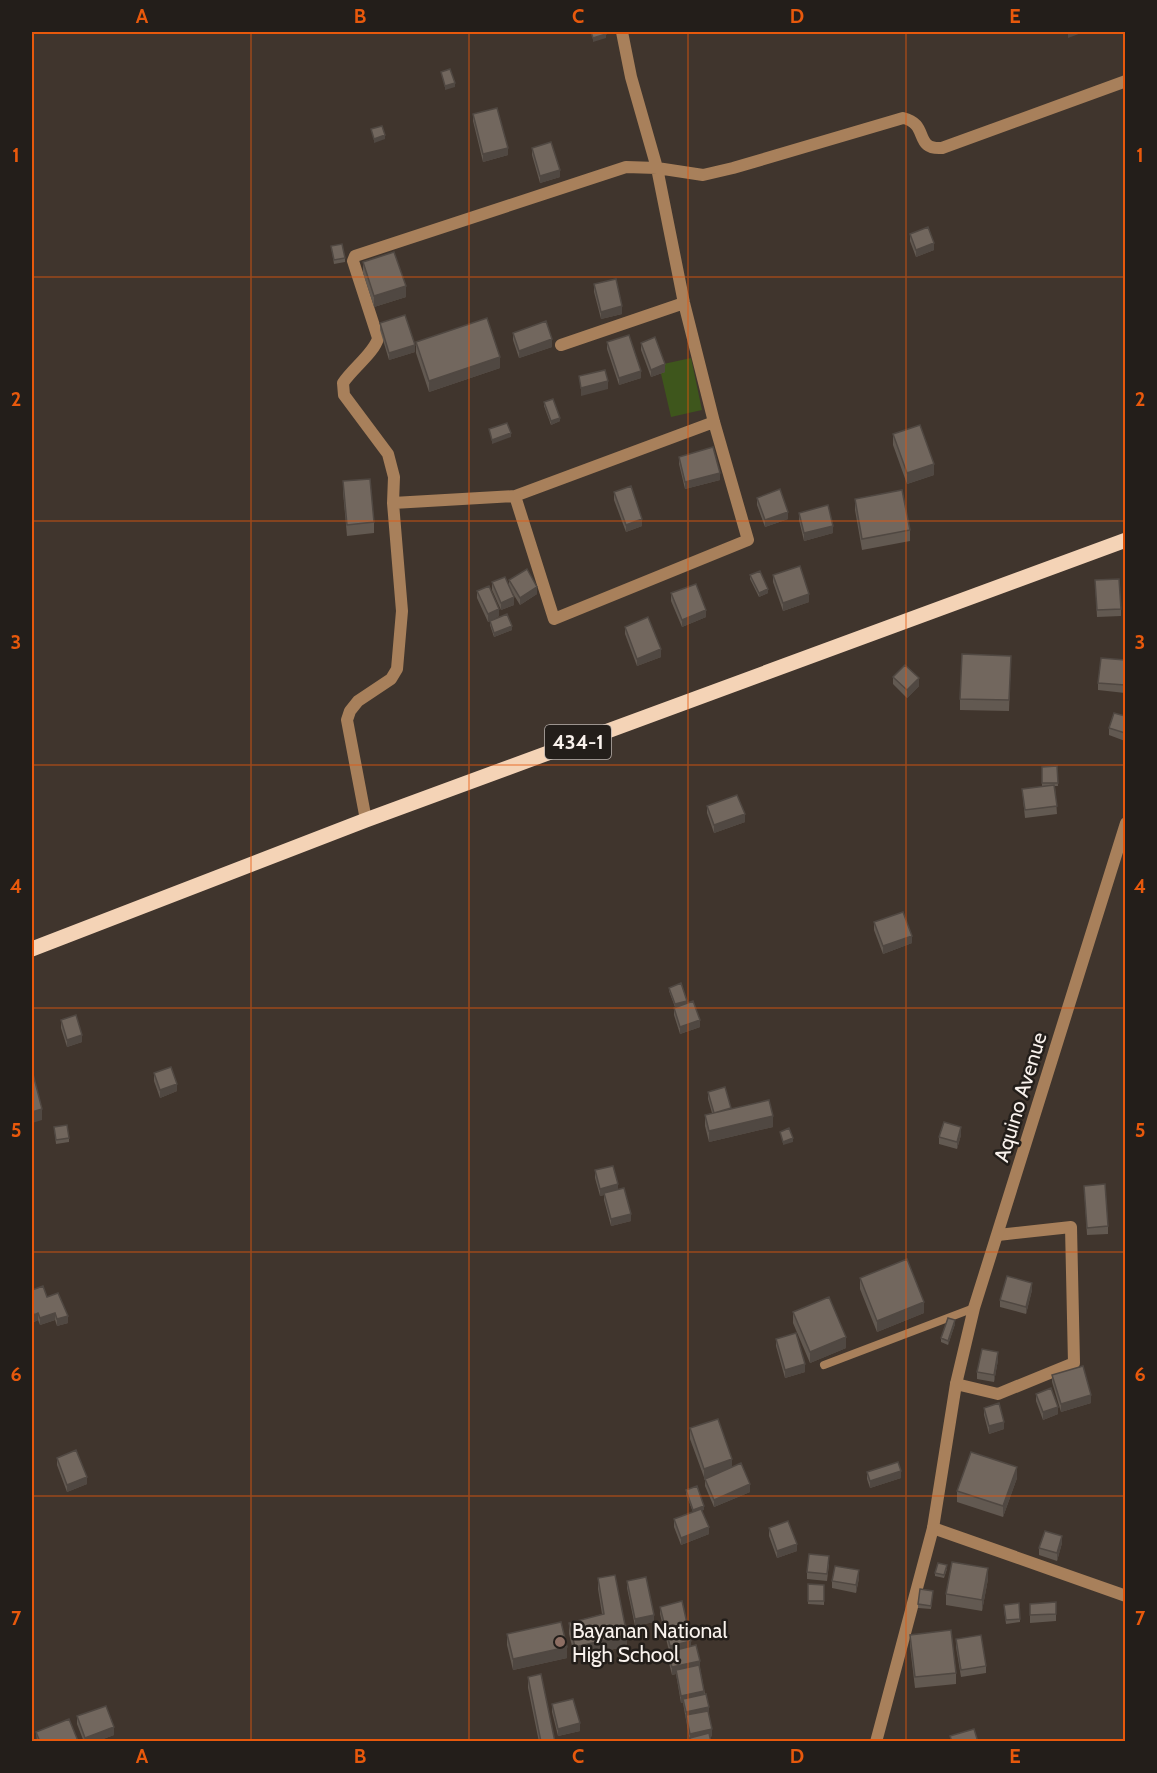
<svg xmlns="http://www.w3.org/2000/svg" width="1157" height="1773" font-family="Cabin,sans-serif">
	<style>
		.garden { fill: #3e561c }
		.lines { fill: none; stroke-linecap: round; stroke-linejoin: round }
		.service { stroke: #a8805b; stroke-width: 8 }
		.minor { stroke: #a8805b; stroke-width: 12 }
		.tertiary { stroke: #a8805b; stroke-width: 12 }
		.primary { stroke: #f4d3b6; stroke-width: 15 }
		.wall { fill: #625951 }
		.shaded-wall { fill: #504842 }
		.building { fill: #72675e; stroke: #504842; stroke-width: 1.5 }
		.grid { fill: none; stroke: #e8590c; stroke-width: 1.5; stroke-opacity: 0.55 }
		.education-dot { fill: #8d6e63; stroke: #231e1a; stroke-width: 2 }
		.labels { text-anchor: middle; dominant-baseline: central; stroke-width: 5; stroke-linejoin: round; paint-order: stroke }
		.shield { fill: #231e1a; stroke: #b9b2ae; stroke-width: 1.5 }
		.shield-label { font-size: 20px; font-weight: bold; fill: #f9f2ed }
		.street-label { font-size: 21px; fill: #f9f2ed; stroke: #231e1a }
		.poi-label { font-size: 21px; fill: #f9f2ed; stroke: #231e1a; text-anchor: start }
		.neatline { fill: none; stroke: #e8590c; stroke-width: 2 }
		.grid-label { font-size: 20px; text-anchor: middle; font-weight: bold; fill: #e8590c }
	</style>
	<rect width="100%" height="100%" fill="#40352d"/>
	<path class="garden" d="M691 358 702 410 671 417 659 365Z"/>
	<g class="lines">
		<path class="service" d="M824 1365 974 1308"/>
		<path class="minor" d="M561 345 684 303
			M714 422 515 496 554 619 748 540 714 422 684 303 657 168 703 175 733 168 903 118C930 124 913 150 942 148L1126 81
			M393 503 515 496
			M366 820 347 720 350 711 358 701 391 679 397 669 402 611 393 503 394 477 388 454 344 395 343 383C352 369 375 352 378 338L353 261 355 256 626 167 657 168 631 77 622 32
			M956 1384 998 1394 1074 1363 1071 1227 998 1235
			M933 1528 1126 1596"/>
		<path class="tertiary" d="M876 1742 933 1528 956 1384 974 1308 1126 823"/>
		<path class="primary" d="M32 949 366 820 1126 540"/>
	</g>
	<path class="wall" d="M473 114 508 155 483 162 473 121Z
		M532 148 560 177 540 183 532 155Z
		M910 234 934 250 916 257 910 241Z
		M331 246 345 258V262L334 264Z
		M363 262 406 297 374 307 363 273Z
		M594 284 622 314 601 319 594 292Z
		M380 323 415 352 389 360 380 330Z
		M513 333 552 347 519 358 513 340Z
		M416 342 500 368 429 392 416 353Z
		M607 342 641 378 619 385 607 349Z
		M641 343 665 372 651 377 641 350Z
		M544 402 560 421 551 425 544 406Z
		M893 434 934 475 907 484 893 445Z
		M679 457 720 480 685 489 679 464Z
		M343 481 374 522V533L347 536 343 492Z
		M614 492 642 526 626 532 614 500Z
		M757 498 788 519 765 527 757 505Z
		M855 499 910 530V541L862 550 855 510Z
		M799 513 833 533 804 541 799 520Z
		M750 575 768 593 759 597 750 579Z
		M773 575 809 602 783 611 773 582Z
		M509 580 537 594 520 605 512 592 514 605 501 610 492 590V582L509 586Z
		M1095 580 1121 609V616L1097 617Z
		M477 591 499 616 488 622 477 598Z
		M671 593 706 617 682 627 671 601Z
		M490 621 512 630 494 637 490 625Z
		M625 627 661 657 637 666 625 634Z
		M1011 656 1009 711 960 710V699Z
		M1125 660V693L1098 690V683Z
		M893 677 919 686 907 698 893 684Z
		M1125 716V741L1109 735V728Z
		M1057 766 1058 786H1055L1057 814 1025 818 1022 789 1042 787V767Z
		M707 806 745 822 714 833 707 813Z
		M874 922 912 943 883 954 874 930Z
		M669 988 687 1003 700 1027 680 1034 674 1015V1008L675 1007 669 991Z
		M61 1020 82 1042 67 1047 61 1028Z
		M154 1073 177 1091 160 1098 154 1081Z
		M708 1092 731 1109 773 1127 709 1142 705 1126V1115L712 1113 708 1099Z
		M54 1127 69 1138V1142L56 1144Z
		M961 1135 957 1149 939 1144V1137Z
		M595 1170 618 1189 631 1221 611 1226 604 1200V1195L600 1196 595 1178Z
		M1084 1186 1108 1226V1234L1087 1235Z
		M860 1278 924 1313 877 1332 860 1289Z
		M32 1290 47 1297 68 1323 57 1326 55 1320 40 1325 38 1320 34 1322 32 1315Z
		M1032 1290 1026 1314 1000 1307V1300Z
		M793 1312 846 1348 810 1363 793 1323Z
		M955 1324 948 1345 941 1342V1338Z
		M776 1339 805 1372 785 1378 776 1346Z
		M998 1360 994 1382 977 1379V1372Z
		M1052 1375 1091 1403 1061 1412 1052 1382Z
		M1036 1394 1058 1414 1043 1420 1036 1401Z
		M984 1408 1004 1429 989 1434 984 1415Z
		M690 1428 732 1467 750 1492 714 1507 705 1486V1480L690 1439Z
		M57 1458 87 1484 67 1492 57 1465Z
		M867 1472 901 1478 870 1488 867 1479Z
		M1017 1478 1003 1517 957 1502V1491Z
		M686 1490 704 1510H702L709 1534 681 1545 674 1527V1519L693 1512 686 1494Z
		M769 1528 797 1551 777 1558 769 1536Z
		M1062 1543 1057 1561 1039 1555V1548Z
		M829 1564 827 1581 807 1579V1572Z
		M947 1569 944 1578 935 1576V1573Z
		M598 1578 627 1646 575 1658 569 1634V1623L602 1614 598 1589Z
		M859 1578 856 1593 832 1588V1581Z
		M988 1579 982 1611 946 1605V1594Z
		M627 1581 654 1622 635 1626 627 1588Z
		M808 1584 824 1585V1605L808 1604Z
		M933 1591 931 1609 918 1608V1604Z
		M1056 1602V1621L1030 1623V1604Z
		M660 1607 691 1646 700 1668 709 1715 712 1736 710 1737 711 1742H690L683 1703H681L676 1674 672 1675 668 1659V1652L669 1651 660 1614Z
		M1004 1609 1020 1619V1622L1006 1624Z
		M507 1634 567 1658 513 1670 507 1645Z
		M910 1635 956 1673V1684L915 1688 910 1646Z
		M956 1639 986 1666V1673L961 1677 956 1647Z
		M528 1677 555 1742H539L528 1688Z
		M552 1704 580 1731 558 1736 552 1712Z
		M77 1716 114 1735 95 1742H84L77 1724Z
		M36 1732 78 1742H37Z"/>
	<path class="shaded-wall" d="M1068 32H1084L1068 38Z
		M606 34V38L593 42V38Z
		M455 83V87L445 90V86Z
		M385 135V139L374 143V139Z
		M508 148V155L483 162V154Z
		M560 170V177L540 183V176Z
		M934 243V250L916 257V250Z
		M406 286V297L374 307V296Z
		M622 306V314L601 319V312Z
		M552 339V347L519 358V351Z
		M415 345V352L389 360V353Z
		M500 357V368L429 392V381Z
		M665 364V372L651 377V370Z
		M641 371V378L619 385V378Z
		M608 381V389L581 396V388Z
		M560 418V421L551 425V421Z
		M511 433V437L492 444V440Z
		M934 464V475L907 484V473Z
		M720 473V480L685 489V482Z
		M788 512V519L765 527V520Z
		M642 519V526L626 532V525Z
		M833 526V533L804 541V533Z
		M537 587V594L520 605V598Z
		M768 589V593L759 597V593Z
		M809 594V602L783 611V603Z
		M514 597V605L501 610V603Z
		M499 609V616L488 622V614Z
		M706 610V617L682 627V620Z
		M512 626V630L494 637V633Z
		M661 649V657L637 666V659Z
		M919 678V686L907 698V690Z
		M745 814V822L714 833V825Z
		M912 936V943L883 954V946Z
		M687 1001V1004L675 1008V1004Z
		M700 1020V1027L680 1034V1027Z
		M82 1035V1042L67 1047V1040Z
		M177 1084V1091L160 1098V1090Z
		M42 1109V1120L32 1123V1112Z
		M773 1116V1127L709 1142V1131Z
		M961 1127V1135L957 1149V1142Z
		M793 1138V1142L783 1145V1142Z
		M618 1184V1192L600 1196V1189Z
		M631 1214V1221L611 1226V1219Z
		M1032 1283V1290L1026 1314V1307Z
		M924 1302V1313L877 1332V1321Z
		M38 1313V1320L34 1322V1315Z
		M55 1313V1320L40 1325V1318Z
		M68 1316V1323L57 1326V1319Z
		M955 1320V1324L948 1345V1341Z
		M846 1337V1348L810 1363V1352Z
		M998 1352V1360L994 1382V1375Z
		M805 1364V1372L785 1378V1370Z
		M1091 1395V1403L1061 1412V1404Z
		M1058 1407V1414L1043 1420V1412Z
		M1004 1422V1429L989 1434V1426Z
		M732 1459V1470L704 1480V1469Z
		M1017 1467V1478L1003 1517V1506Z
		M901 1471V1478L870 1488V1481Z
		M87 1477V1484L67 1492V1485Z
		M750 1484V1492L714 1507V1500Z
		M704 1506V1510L693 1513V1510Z
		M709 1527V1534L681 1545V1538Z
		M1062 1536V1543L1057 1561V1553Z
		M797 1544V1551L777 1558V1551Z
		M988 1568V1579L982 1611V1600Z
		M859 1570V1578L856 1593V1585Z
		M654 1615V1622L635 1626V1619Z
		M627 1635V1646L575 1658V1647Z
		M691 1641V1649L670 1654V1646Z
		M567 1647V1658L513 1670V1659Z
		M700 1661V1668L676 1670V1674L672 1675V1667Z
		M704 1691V1698L683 1699V1703H681V1696Z
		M709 1707V1715H686V1719V1712Z
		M580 1723V1731L558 1736V1729Z
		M114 1727V1735L95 1742H85V1738Z
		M712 1729V1736L690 1741V1734Z"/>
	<path class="building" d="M591 32H605L606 34 593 38Z
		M450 69 455 83 445 86 441 72Z
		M497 108 508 148 483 154 473 114Z
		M382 126 385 135 374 139 371 129Z
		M551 142 560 170 540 176 532 148Z
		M928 227 934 243 916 250 910 234Z
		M342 244 345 258 334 260 331 246Z
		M394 252 406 286 374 296 363 262Z
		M616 279 622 306 601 312 594 284Z
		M405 315 415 345 389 353 380 323Z
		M487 318 500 357 429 381 416 342Z
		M546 321 552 339 519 351 513 333Z
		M629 335 641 371 619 378 607 342Z
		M655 337 665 364 651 370 641 343Z
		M605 370 608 381 581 388 579 376Z
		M553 399 560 418 551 421 544 402Z
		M507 423 511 433 492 440 489 429Z
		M920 425 934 464 907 473 893 434Z
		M713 447 720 473 685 482 679 457Z
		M370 479 374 522 347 525 343 481Z
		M631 486 642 519 626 525 614 492Z
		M780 489 788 512 765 520 757 498Z
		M902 490 910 530 862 539 855 499Z
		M828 505 833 526 804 533 799 513Z
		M800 566 809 594 783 603 773 575Z
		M527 569 537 587 520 598 509 580Z
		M760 571 768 589 759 593 750 575Z
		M505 577 514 597 501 603 492 582Z
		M1119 579 1121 609 1097 610 1095 580Z
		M696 584 706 610 682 620 671 593Z
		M489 586 499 609 488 614 477 591Z
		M507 614 512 626 494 633 490 621Z
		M648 617 661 649 637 659 625 627Z
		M962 654 1011 656 1009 700 960 699Z
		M1101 658 1125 660V685L1098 683Z
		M905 665 919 678 907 690 893 677Z
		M1114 713 1125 716V733L1109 728Z
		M1057 766 1058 783H1042V767Z
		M1054 785 1057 806 1025 810 1022 789Z
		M737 795 745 814 714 825 707 806Z
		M903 912 912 936 883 946 874 922Z
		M681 983 687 1001 675 1004 669 988Z
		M693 1001 700 1020 680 1027 674 1008Z
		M76 1015 82 1035 67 1040 61 1020Z
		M171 1067 177 1084 160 1090 154 1073Z
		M32 1074H33L42 1109 32 1112Z
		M725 1087 731 1108 714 1113 708 1092Z
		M769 1100 773 1116 709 1131 705 1115Z
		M944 1122 961 1127 957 1142 939 1137Z
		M67 1125 69 1138 56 1140 54 1127Z
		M789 1128 793 1138 783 1142 780 1132Z
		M613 1166 618 1184 600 1189 595 1170Z
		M1105 1184 1108 1226 1087 1228 1084 1186Z
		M624 1188 631 1214 611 1219 604 1193Z
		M907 1259 924 1302 877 1321 860 1278Z
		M1007 1276 1032 1283 1026 1307 1000 1300Z
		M43 1286 47 1297 58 1293 68 1316 57 1319 55 1313 40 1318 38 1313 34 1315 32 1308V1290Z
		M829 1297 846 1337 810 1352 793 1312Z
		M948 1318 955 1320 948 1341 941 1338Z
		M796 1333 805 1364 785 1370 776 1339Z
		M982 1349 998 1352 994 1375 977 1372Z
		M1083 1366 1091 1395 1061 1404 1052 1375Z
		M1051 1388 1058 1407 1043 1412 1036 1394Z
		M999 1403 1004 1422 989 1426 984 1408Z
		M718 1419 732 1459 704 1469 690 1428Z
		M76 1450 87 1477 67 1485 57 1458Z
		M971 1452 1017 1467 1003 1506 957 1491Z
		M898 1462 901 1471 870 1481 867 1472Z
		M741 1463 750 1484 714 1500 705 1479Z
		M697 1486 704 1506 693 1510 686 1490Z
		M701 1509 709 1527 681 1538 674 1519Z
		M788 1521 797 1544 777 1551 769 1528Z
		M1045 1531 1062 1536 1057 1553 1039 1548Z
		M809 1554 829 1556 827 1574 807 1572Z
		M952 1562 988 1568 982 1600 946 1594Z
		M938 1563 947 1565 944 1575 935 1573Z
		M835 1566 859 1570 856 1585 832 1581Z
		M615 1575 627 1635 575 1647 569 1623 604 1614 598 1578Z
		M646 1577 654 1615 635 1619 627 1581Z
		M808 1584 824 1585V1601H808Z
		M920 1589 933 1591 931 1606 918 1604Z
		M682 1601 691 1641 670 1646 660 1607Z
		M1056 1602V1614L1030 1615V1604Z
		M1019 1603 1020 1619 1006 1620 1004 1605Z
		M561 1622 567 1647 513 1659 507 1634Z
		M951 1630 956 1673 915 1677 910 1635Z
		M981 1635 986 1666 961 1670 956 1639Z
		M696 1645 700 1661 672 1667 668 1652Z
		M699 1665 704 1691 681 1696 676 1670Z
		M541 1674 555 1742H541L528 1677Z
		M706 1694 709 1707 686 1712 683 1699Z
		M573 1699 580 1723 558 1729 552 1704Z
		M106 1706 114 1727 85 1738 77 1716Z
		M708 1711 712 1729 690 1734 686 1715Z
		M69 1719 78 1741 40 1742 36 1732Z
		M974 1729 978 1742H952L950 1736Z
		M709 1733 711 1742H691L690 1738Z"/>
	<path class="grid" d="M251 32V1742M469 32V1742M688 32V1742M906 32V1742M32 277H1126M32 521H1126M32 765H1126M32 1008H1126M32 1252H1126M32 1496H1126"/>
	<circle class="education-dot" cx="560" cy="1642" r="6"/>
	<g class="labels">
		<rect class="shield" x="545" y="725" width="66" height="34" rx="4.5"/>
		<g class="shield-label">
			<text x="578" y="742">434-1</text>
		</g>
		<g class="street-label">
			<text transform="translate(1020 1097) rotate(-73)">Aquino Avenue</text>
		</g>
		<g class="poi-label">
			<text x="572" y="1630">Bayanan National<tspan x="572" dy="24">High School</tspan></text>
		</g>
	</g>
	<rect width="1157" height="1773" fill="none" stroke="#231e1a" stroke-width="66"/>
	<rect x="33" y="33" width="1091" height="1707" class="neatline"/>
	<g class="grid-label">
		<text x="142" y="23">A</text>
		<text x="360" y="23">B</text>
		<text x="578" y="23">C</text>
		<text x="797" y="23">D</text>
		<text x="1015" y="23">E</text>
		<text x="16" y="162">1</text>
		<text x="1140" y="162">1</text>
		<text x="16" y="406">2</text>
		<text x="1140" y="406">2</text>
		<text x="16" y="649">3</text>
		<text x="1140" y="649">3</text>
		<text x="16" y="893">4</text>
		<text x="1140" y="893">4</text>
		<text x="16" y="1137">5</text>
		<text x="1140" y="1137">5</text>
		<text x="16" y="1381">6</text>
		<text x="1140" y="1381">6</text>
		<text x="16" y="1625">7</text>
		<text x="1140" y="1625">7</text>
		<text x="142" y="1763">A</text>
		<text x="360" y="1763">B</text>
		<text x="578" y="1763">C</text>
		<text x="797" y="1763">D</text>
		<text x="1015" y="1763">E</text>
	</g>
</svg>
